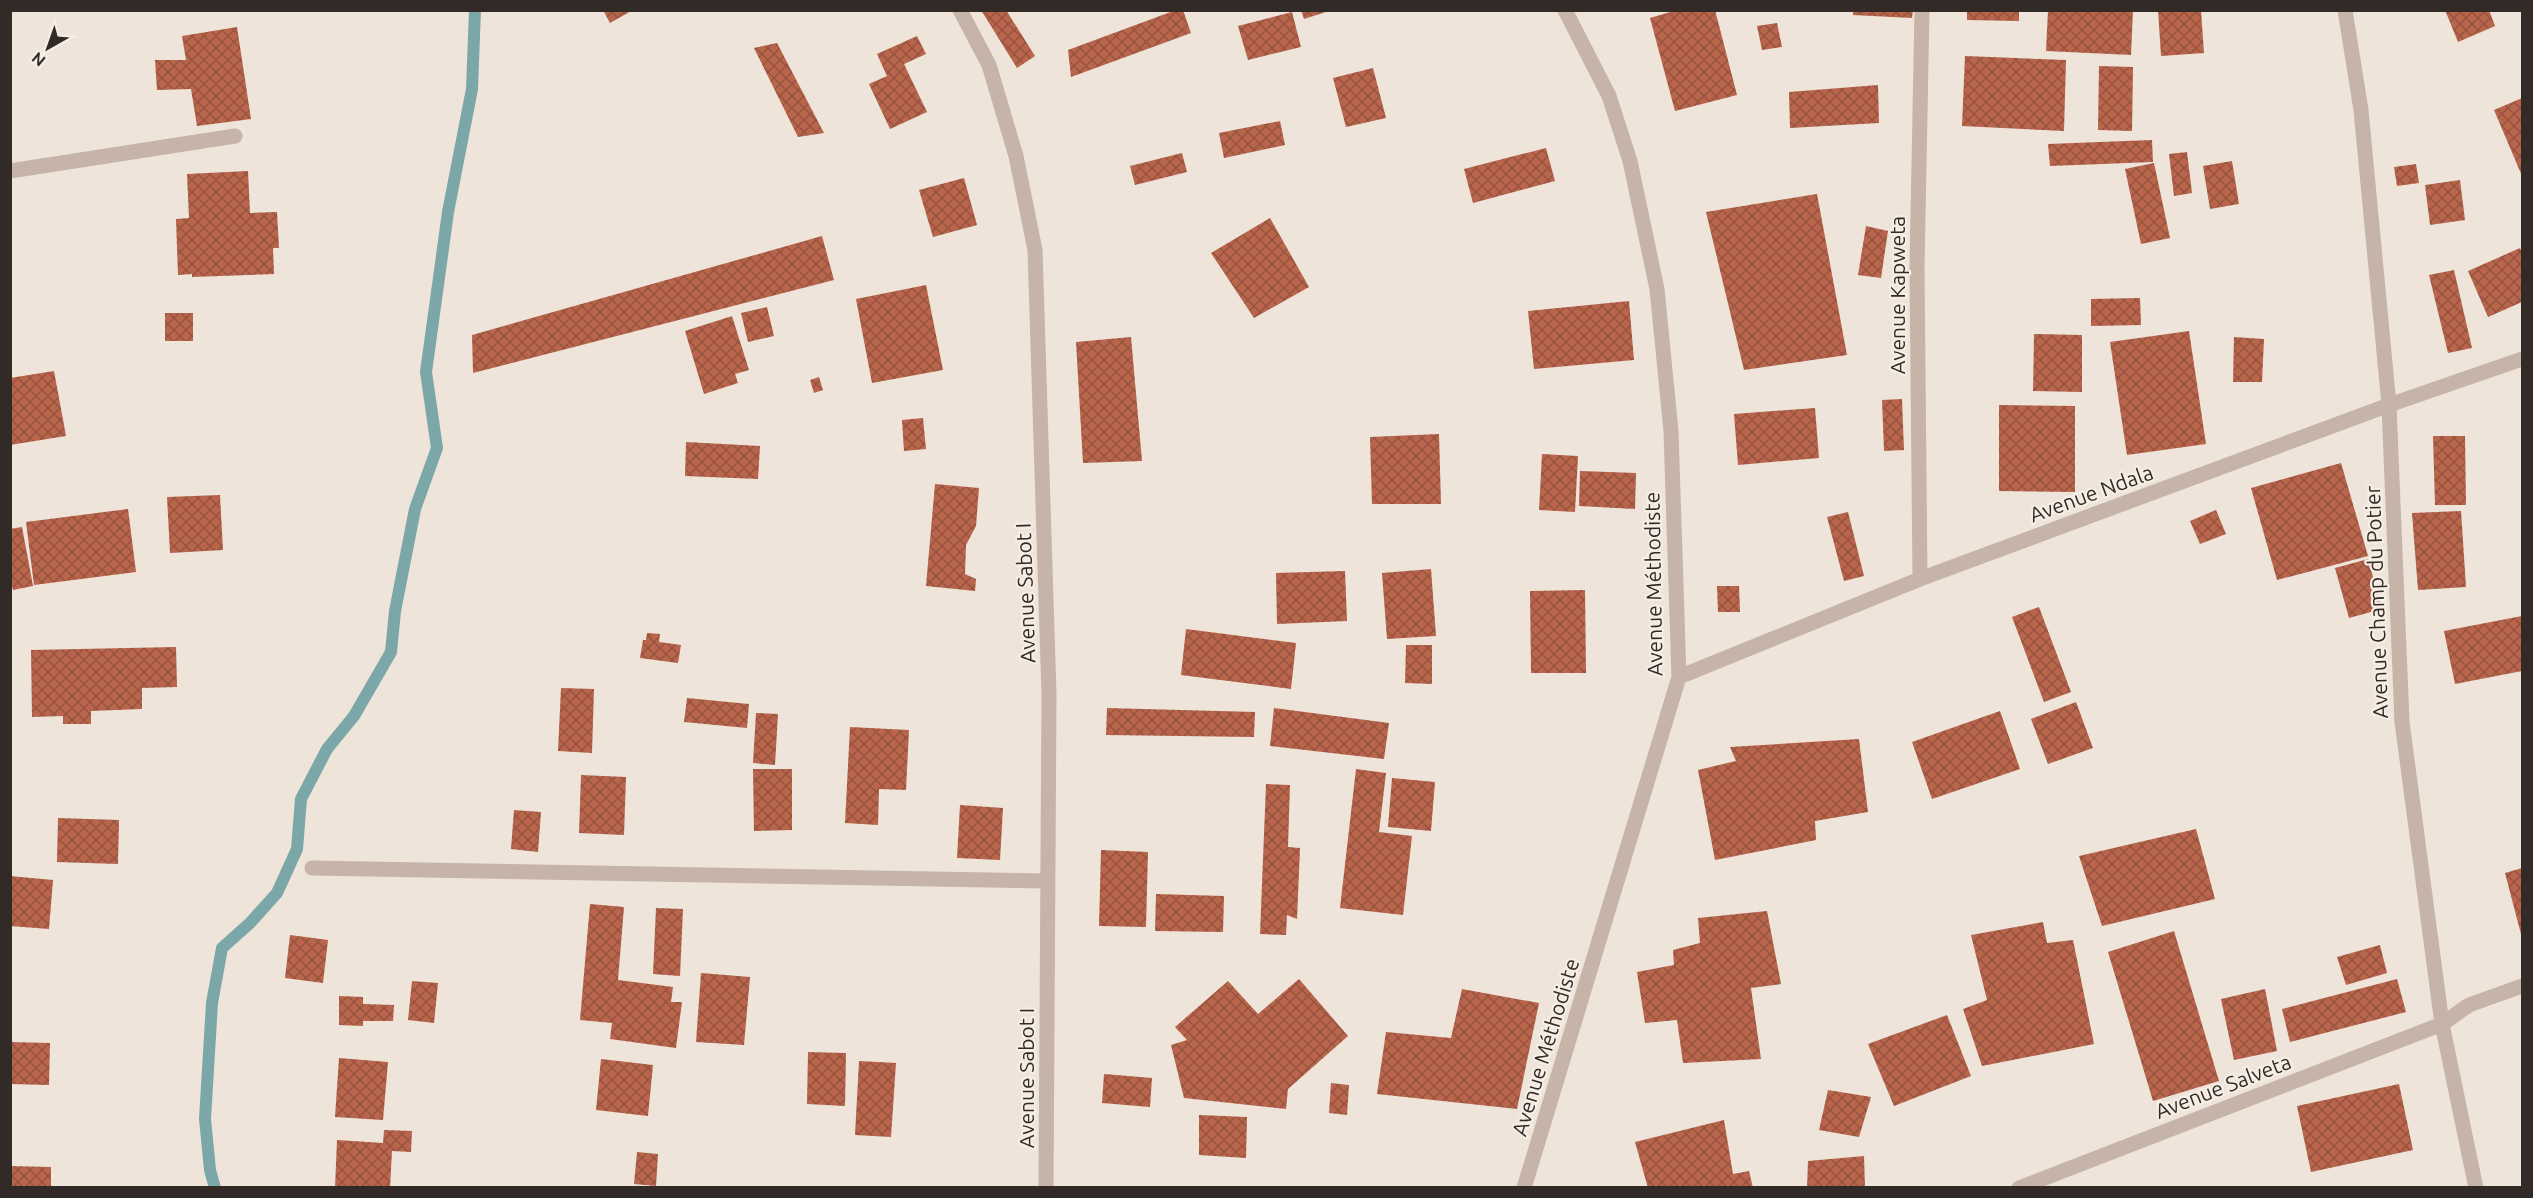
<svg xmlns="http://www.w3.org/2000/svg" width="2533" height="1198" font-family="Ubuntu,sans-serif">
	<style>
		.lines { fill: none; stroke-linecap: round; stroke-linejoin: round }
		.stream { stroke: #7ba7a8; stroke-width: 12 }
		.building { fill: url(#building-cross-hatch) }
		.service { stroke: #c5b4a7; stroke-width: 15 }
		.minor { stroke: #c5b4a7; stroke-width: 15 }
		.labels { text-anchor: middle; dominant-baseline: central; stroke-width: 4.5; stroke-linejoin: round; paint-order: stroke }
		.street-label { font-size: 21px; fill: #322a26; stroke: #f6eee5 }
	</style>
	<defs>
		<pattern id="building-cross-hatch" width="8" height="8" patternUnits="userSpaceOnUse" patternTransform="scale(1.5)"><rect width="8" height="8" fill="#b9654c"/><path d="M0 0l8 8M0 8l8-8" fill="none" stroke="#97533f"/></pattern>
	</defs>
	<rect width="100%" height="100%" fill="#eee4d9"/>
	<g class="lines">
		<path class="stream" d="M215 1188 210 1170 205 1119 212 1003 222 948 250 923 277 893 297 849 301 799 327 749 354 716 391 652 395 611 415 509 437 448 426 372 448 212 472 89 475 10"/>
	</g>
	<path class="building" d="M603 10H633L610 23Z
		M981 10H1006L1035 56 1017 68Z
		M1176 10H1183L1191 33 1071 77 1068 50Z
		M1301 10H1329V11L1304 19Z
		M1677 10H1715L1737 95 1675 111 1650 18Z
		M1853 10H1913L1912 18 1853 15Z
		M1967 10H2019V21L1967 20Z
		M2048 10H2133L2131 55 2046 51Z
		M2158 10H2201L2204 53 2161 56Z
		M2445 10H2489L2495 26 2458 42Z
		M1292 12 1301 47 1248 60 1238 26Z
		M1777 23 1782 47 1762 50 1757 26Z
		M237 27 251 119 197 126 191 89 157 90 155 60H186L182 36Z
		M917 36 926 54 904 64 927 112 890 129 869 84 887 76 877 54Z
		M777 43 824 133 798 137 754 48Z
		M1965 56 2066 60 2064 131 1962 126Z
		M2099 66 2133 67 2132 131 2098 130Z
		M1373 68 1386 118 1346 127 1333 78Z
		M1878 85 1879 123 1790 128 1789 92Z
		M2522 98V176L2494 110Z
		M1280 121 1285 145 1224 158 1219 133Z
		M2152 140 2153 162 2050 166 2048 144Z
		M1546 148 1555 181 1473 203 1464 169Z
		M2187 152 2192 193 2174 196 2169 154Z
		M1182 153 1187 172 1135 185 1130 166Z
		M2232 161 2239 204 2210 209 2203 166Z
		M2154 163 2170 238 2141 244 2125 169Z
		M2416 164 2419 183 2397 186 2394 167Z
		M248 171 250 213 277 212 279 248H273L274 274 192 277V274L178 275 176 219 189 218 187 174Z
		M964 178 977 225 933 237 919 190Z
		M2460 180 2465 220 2430 225 2425 185Z
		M1817 194 1847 355 1744 370 1706 212Z
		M1270 218 1309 287 1254 318 1211 253Z
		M1866 226 1888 231 1881 278 1858 275Z
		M822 236 834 280 473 373 472 335Z
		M2520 248 2522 253V302L2488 317 2468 271Z
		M2454 270 2472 348 2448 353 2429 275Z
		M926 285 943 370 872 383 856 299Z
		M2140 298 2141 325 2091 326V299Z
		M1629 301 1634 360 1534 369 1528 311Z
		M767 307 774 336 748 342 741 313Z
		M165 313H193V341H165Z
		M732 316 749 370 735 374 738 383 704 394 685 331Z
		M2189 331 2206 444 2127 455 2110 342Z
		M2034 334 2082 335V392L2033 391Z
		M1131 337 1142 461 1083 463 1076 342Z
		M2234 337 2264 339 2262 382H2233Z
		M54 371 66 436 10 445V378Z
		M819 377 823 390 814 393 810 380Z
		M1902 399 1904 450 1884 451 1882 400Z
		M1999 405 2075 406V492L1999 491Z
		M1815 408 1819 458 1738 465 1734 414Z
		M923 418 926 449 904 451 902 420Z
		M1439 434 1441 504H1372L1370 437Z
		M2433 436H2465L2466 505H2435Z
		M686 442 760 446 758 479 685 476Z
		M1542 454 1578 456 1575 512 1539 510Z
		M2341 463 2368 556 2277 580 2251 488Z
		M1580 471 1636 473 1635 509 1579 506Z
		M935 484 979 488 976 526 966 545 965 574 976 579 975 591 926 586Z
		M220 495 223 550 170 553 167 497Z
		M128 509 136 572 34 585 26 522Z
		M2216 510 2226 534 2200 544 2190 521Z
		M2461 511 2466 587 2418 590 2412 513Z
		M1848 512 1864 576 1844 581 1827 517Z
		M22 527 33 586 13 590 10 577V529Z
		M2368 559 2382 609 2349 618 2335 568Z
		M1431 569 1436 636 1387 639 1382 573Z
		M1345 571 1347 621 1277 624 1276 573Z
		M1717 586H1739L1740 612H1718Z
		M1585 590 1586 673H1531L1530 591Z
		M2039 607 2071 692 2044 702 2012 617Z
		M2522 616V671L2455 684 2444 631Z
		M1186 629 1296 643 1291 689 1181 675Z
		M647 633 660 634 659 642 681 645 678 663 640 658 643 640H646Z
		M1406 645H1432V684L1405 683Z
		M176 647 177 687 142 688V709L91 711V724H63V716L32 717 31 650Z
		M561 688 594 689 592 753 558 751Z
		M687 698 749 704 747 728 684 722Z
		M2076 702 2093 748 2048 764 2031 719Z
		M1107 708 1255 712 1254 737 1106 735Z
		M1274 708 1389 723 1384 759 1270 746Z
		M2000 711 2020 769 1932 799 1912 742Z
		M756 713 778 714 775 765 753 763Z
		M850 727 909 730 906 790 879 789 878 825 845 823Z
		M1859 739 1868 812 1815 821 1816 840 1715 860 1698 770 1736 761 1730 747Z
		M753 769H792V830L754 831Z
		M1356 769 1386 773 1379 832 1412 836 1403 915 1340 908Z
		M581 775 626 777 624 835 579 833Z
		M1392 778 1435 782 1431 831 1388 827Z
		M1266 784 1290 785 1288 847 1300 848 1297 919 1287 915 1286 935 1260 934Z
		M960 805 1003 808 1000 860 957 858Z
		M514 810 541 812 538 852 511 849Z
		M58 818 119 820 118 864 57 862Z
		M2196 829 2215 899 2102 926 2079 856Z
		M1101 850 1148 852 1146 927 1099 926Z
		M2522 868V938L2505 873Z
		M10 876 53 880 49 929 10 926Z
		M1156 894 1224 896 1223 932 1155 931Z
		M590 904 624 907 618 980 673 987 671 1002H682L676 1048 610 1039 612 1023 580 1020Z
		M656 908 683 909 680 976 653 974Z
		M1767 911 1781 984 1751 988 1761 1059 1683 1063 1677 1020 1645 1023 1637 972 1674 965 1673 950 1700 943 1698 918Z
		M2043 922 2047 943 2073 940 2094 1044 1982 1066 1963 1009 1987 1000 1971 935Z
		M2174 931 2219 1081 2153 1101 2108 952Z
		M290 935 328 940 323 983 285 978Z
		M2380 945 2387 973 2346 985 2337 957Z
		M701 973 750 977 744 1045 696 1042Z
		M1299 979 1348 1036 1288 1089 1286 1109 1184 1098 1171 1045 1187 1040 1175 1027 1228 981 1258 1014Z
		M2397 979 2406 1012 2290 1042 2282 1009Z
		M412 981 438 983 434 1023 408 1020Z
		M1462 989 1539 1003 1517 1109 1377 1094 1386 1032 1451 1038Z
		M2265 989 2277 1051 2234 1060 2221 999Z
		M339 996 363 997V1004L394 1005 393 1021H363V1026L339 1025Z
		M1947 1015 1971 1076 1894 1106 1868 1044Z
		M10 1042 50 1043 49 1085 10 1084Z
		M808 1052 846 1053 845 1106 807 1104Z
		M339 1058 388 1062 383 1120 335 1117Z
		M601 1059 653 1065 648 1116 596 1110Z
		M859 1061 896 1063 891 1137 855 1135Z
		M1104 1074 1152 1078 1150 1107 1102 1103Z
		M1331 1083 1349 1085 1347 1115 1329 1113Z
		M2399 1084 2413 1150 2311 1172 2297 1106Z
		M1828 1090 1871 1097 1859 1137 1819 1130Z
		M1199 1115 1247 1117 1246 1158 1199 1155Z
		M1724 1120 1733 1174 1749 1171 1753 1188H1648L1635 1142Z
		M384 1130 412 1131 411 1152 392 1151 390 1188H335L337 1140 383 1143Z
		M637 1152 658 1154 656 1186 634 1184Z
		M1864 1156 1865 1188H1807L1808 1161Z
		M10 1166 51 1167V1188H10Z"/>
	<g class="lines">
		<path class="service" d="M10 171 235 136
			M2442 1024 2469 1005 2522 986"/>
		<path class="minor" d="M960 10 989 65 1016 156 1035 250 1049 694 1046 1188
			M2345 10 2361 110 2389 405 2402 722 2442 1024 2476 1188
			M1920 579 1917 267 1922 10
			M1679 677 1920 579 2389 405 2522 359
			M312 868 1048 881
			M1524 1188 1679 677 1671 431 1657 289 1630 161 1609 96 1565 10
			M2019 1188 2442 1024"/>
	</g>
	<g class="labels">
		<g class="street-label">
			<text transform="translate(1897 295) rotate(-90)">Avenue Kapweta</text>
			<text transform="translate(2091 493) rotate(-20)">Avenue Ndala</text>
			<text transform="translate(1653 584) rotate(-91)">Avenue Méthodiste</text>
			<text transform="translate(1025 593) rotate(-92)">Avenue Sabot I</text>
			<text transform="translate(2376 602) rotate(-92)">Avenue Champ du Potier</text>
			<text transform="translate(1545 1047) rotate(-73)">Avenue Méthodiste</text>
			<text transform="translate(1026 1078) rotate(-90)">Avenue Sabot I</text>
			<text transform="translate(2223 1086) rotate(-21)">Avenue Salveta</text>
		</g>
	</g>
	<rect width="2533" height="1198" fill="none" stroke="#322a26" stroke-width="24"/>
	<g transform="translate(48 48) rotate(220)" stroke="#f6eee5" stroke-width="4.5" paint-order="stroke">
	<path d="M0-4.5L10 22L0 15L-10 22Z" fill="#322a26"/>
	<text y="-9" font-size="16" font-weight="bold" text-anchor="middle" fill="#322a26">N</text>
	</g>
</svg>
